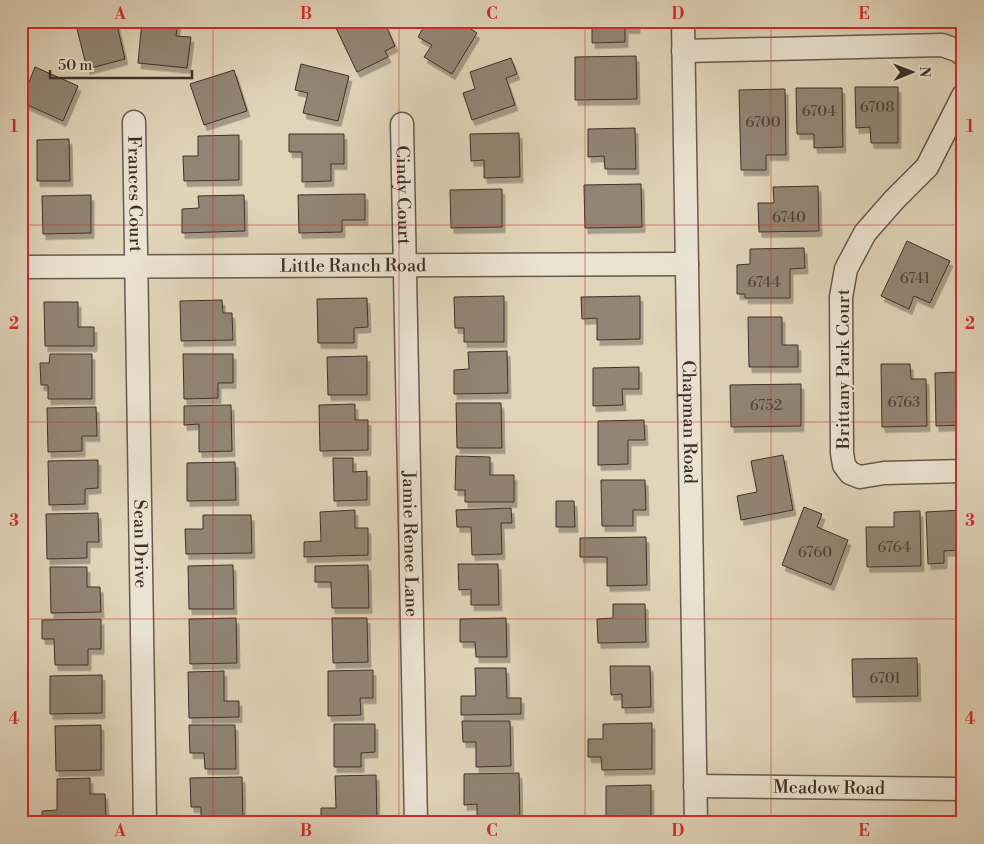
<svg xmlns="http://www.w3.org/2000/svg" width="984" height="844" font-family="'Libre Bodoni',serif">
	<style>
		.building { fill: #928574; stroke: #3d3029; filter: url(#shadow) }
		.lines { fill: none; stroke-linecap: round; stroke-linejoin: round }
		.minor-casing { stroke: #66594d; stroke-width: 25 }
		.minor { stroke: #ebe3d2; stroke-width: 22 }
		.grid { fill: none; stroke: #d62828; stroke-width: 1; stroke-opacity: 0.55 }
		.labels { text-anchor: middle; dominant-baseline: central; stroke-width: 4; stroke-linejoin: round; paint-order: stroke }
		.number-label { font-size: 15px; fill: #52453c }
		.street-label { font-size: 18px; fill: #3d3029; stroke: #ebe3d2 }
		.neatline { fill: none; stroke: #d62828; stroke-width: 2 }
		.grid-label { font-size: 16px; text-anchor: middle; font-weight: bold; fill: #d62828 }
	</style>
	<defs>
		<filter id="shadow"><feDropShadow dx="3" dy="5.5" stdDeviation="0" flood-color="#0004"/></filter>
	</defs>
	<rect width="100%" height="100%" fill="#e0d4b9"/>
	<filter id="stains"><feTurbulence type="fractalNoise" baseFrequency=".004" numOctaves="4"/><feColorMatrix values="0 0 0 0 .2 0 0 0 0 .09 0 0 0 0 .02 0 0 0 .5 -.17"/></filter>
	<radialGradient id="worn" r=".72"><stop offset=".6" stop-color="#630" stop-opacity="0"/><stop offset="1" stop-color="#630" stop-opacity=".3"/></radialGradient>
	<path class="building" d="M75 21H116L125 59 87 69Z
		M142 21H178L176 36 191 37 187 68 138 63Z
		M349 21H384L395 46 385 51 388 57 357 72 336 28Z
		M427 21H459L477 33 452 74 424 57 432 45 418 37Z
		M592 21H637V28H625V42L592 43Z
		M636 56 637 99 575 100V57Z
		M511 58 517 74 506 78 515 105 472 120 463 93 475 89 470 72Z
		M301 64 349 76 338 121 303 113 308 93 295 90Z
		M35 67 78 86 63 121 21 102Z
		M234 70 247 111 204 125 190 84Z
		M855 87H898V143H871L870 127 856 128Z
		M796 88H842L843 147 814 148V134H797Z
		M785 89 786 155H766V170H741L739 90Z
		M635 128 636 169H605L604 156 588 157V129Z
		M519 133 520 177 484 178V160L471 161 470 134Z
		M289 134H344V164H331V181L302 182V152H289Z
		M239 135V180L184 181 183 156H198V136Z
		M69 139 70 181H37V140Z
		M641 184 642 227 585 228 584 185Z
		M818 186 819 231 759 232 758 203H774L773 187Z
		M502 189V227L451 228 450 190Z
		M365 194V220H342V232L299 233 298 195Z
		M91 195V233L43 234 42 196Z
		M244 195 245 231 182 233V209L199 208 198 196Z
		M907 241 950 261 930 303 914 296 909 309 881 296Z
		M804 248 805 268 790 269V298H745V294H737V265L750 264V249Z
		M963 263V302H960L956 264Z
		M504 296V342H464V328H455L454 297Z
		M640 296V339L597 340V318L582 319 581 297Z
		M367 298 368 327 354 328V343H318L317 299Z
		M222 300 223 313H232L233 340 181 341 180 301Z
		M44 302H78V327H94V346H45Z
		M748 317H782V345H798V367H749Z
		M507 351 508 393 454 394V370L469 369 468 352Z
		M50 354H92V399H48V385H41L40 363H49Z
		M183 354H233V383H218V398L184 399Z
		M367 356V395H328L327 357Z
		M958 359H963V425L936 426 935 373 958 372Z
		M881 364H910L911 379H926L927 426 882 427Z
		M639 367V389H622L623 405 593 406V368Z
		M801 384V426L731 427 730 385Z
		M456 403H501L502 448H457Z
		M355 404V420H368V450L320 451 319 405Z
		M231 405 232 451 199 452V424L184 425V406Z
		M96 407 97 436H82V451L48 452 47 408Z
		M644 420 645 440H628V464L598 465V421Z
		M783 455 793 510 741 520 737 496 757 492 751 461Z
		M456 456 490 457V475H514V502H465V490H455Z
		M333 458H353V472L367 471V500L334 501Z
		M98 460V488L85 489V504L49 505 48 461Z
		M235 462 236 500 187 501V463Z
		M601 480H645L646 510H633V526H602Z
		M556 501H574L575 527H556Z
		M804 507 822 514 817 527 848 540 831 585 782 565Z
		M511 508 512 523H501L502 554 472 555 471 527H457L456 510Z
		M355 510V528H368V555L304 557V542L321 541 320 512Z
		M963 510V563L958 564V550L944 551V563L928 564 926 512Z
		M920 511 921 566 867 567 866 527H894V512Z
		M98 513 99 542H87V558L47 559 46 514Z
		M203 515H251L252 553 186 554 185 529H203Z
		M646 537 647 585 607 586V557H580V538Z
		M458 564H498L499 605H471V589L459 590Z
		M233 565 234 609H189L188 566Z
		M368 565 369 608H332L331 582H315V566Z
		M50 567H87V587H100L101 612 51 613Z
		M613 604H645L646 642 598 643 597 619 613 618Z
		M236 618 237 663 190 664 189 619Z
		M332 618H367L368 662 333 663Z
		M506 618 507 657H476L475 642H460V619Z
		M101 619V649H88V665H55L54 639H42V620Z
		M917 658 918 696 853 697 852 659Z
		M610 666H650L651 707 622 708V694L611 695Z
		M475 668H506L507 698H521V714L461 715V696H476Z
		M373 670V698H360L361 715 328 716V671Z
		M224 671V701H239V717L189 718 188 672Z
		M102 675V713L50 714V676Z
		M462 721H510L511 766 476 767V742H463Z
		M652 723V769L602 770 601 757H588V739H603V724Z
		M334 724H375V752L361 753V767H334Z
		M101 725V770L56 771 55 726Z
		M189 725H235L236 769H205L204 753H190Z
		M519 773 520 821H477V804L464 805V774Z
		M376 775 377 822 321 823V808H336L335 776Z
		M242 777 243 823H201V807H191L190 778Z
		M90 778V794H105L106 823H42V811L57 810V779Z
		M651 785V823H606V786Z"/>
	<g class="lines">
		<defs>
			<g id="minor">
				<path id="s1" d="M683 21 696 823"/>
				<path d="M683 51 942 45 962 52 963 55"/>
				<path d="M963 96 927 167 894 200 865 233 846 269 841 297 842 453 844 465 850 473 860 477 884 473 963 471"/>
				<path id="s2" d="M134 122 145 823"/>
				<path id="s3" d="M402 124 416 823"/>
				<path id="s4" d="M21 267 687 264"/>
				<path id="s5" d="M695 786 963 789"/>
			</g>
		</defs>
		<use href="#minor" class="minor-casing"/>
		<use href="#minor" class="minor"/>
	</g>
	<path class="grid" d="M213 21V823M399 21V823M585 21V823M771 21V823M21 225H963M21 422H963M21 619H963"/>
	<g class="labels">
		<g class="number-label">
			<text x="877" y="107">6708</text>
			<text x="819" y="111">6704</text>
			<text x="763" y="122">6700</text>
			<text x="789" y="217">6740</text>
			<text x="915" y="278">6741</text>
			<text x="764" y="282">6744</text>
			<text x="904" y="402">6763</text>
			<text x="766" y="405">6752</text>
			<text x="894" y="547">6764</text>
			<text x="815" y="552">6760</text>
			<text x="885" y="678">6701</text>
		</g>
		<g class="street-label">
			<text stroke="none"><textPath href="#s2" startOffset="72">Frances Court</textPath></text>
			<text stroke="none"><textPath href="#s3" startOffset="71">Cindy Court</textPath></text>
			<text stroke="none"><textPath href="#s4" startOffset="332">Little Ranch Road</textPath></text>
			<text transform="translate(843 369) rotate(-90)">Brittany Park Court</text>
			<text stroke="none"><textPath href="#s1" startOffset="401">Chapman Road</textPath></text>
			<text stroke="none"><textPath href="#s3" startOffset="420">Jamie Renee Lane</textPath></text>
			<text stroke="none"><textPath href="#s2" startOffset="422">Sean Drive</textPath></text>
			<text stroke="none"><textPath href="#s5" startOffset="134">Meadow Road</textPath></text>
		</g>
	</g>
	<rect width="984" height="844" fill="none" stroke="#e0d4b9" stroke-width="55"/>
	<g transform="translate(912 72) rotate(89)" stroke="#ebe3d2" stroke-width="4" paint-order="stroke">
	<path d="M0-4L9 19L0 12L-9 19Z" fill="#3d3029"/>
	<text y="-8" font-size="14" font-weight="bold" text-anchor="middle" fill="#3d3029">N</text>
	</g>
	<path d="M50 70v8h142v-8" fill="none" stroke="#3d3029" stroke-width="2.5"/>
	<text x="58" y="70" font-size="15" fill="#3d3029" stroke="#ebe3d2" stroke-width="4" paint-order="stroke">50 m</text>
	<rect x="28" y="28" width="928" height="788" class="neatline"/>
	<g class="grid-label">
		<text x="120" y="19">A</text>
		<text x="306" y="19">B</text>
		<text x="492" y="19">C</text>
		<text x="678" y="19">D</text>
		<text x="864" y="19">E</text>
		<text x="14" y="132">1</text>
		<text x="970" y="132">1</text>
		<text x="14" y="329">2</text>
		<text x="970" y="329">2</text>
		<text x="14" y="526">3</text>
		<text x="970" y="526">3</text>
		<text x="14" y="724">4</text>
		<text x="970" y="724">4</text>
		<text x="120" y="836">A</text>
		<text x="306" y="836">B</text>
		<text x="492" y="836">C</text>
		<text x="678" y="836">D</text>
		<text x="864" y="836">E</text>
	</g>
	<rect width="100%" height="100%" filter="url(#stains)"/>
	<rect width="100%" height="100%" fill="url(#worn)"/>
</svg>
